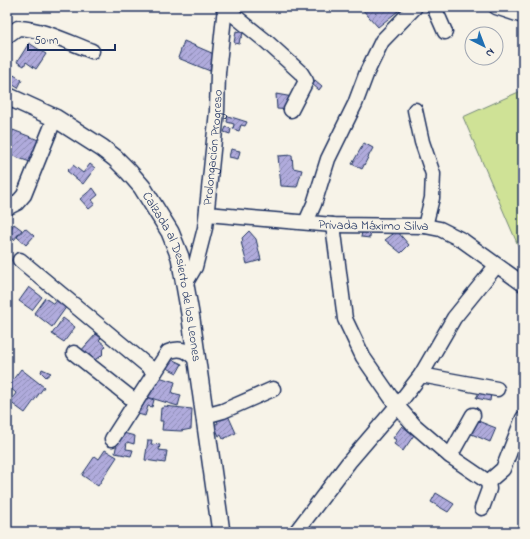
<svg xmlns="http://www.w3.org/2000/svg" width="530" height="539" font-family="'Indie Flower',sans-serif">
	<style>
		.garden { fill: #cfe296; stroke: #75887a }
		.building { fill: url(#building-hatch); stroke: #1b2f5e }
		.lines { fill: none; stroke-linecap: round; stroke-linejoin: round }
		.minor-casing { stroke: #1b2f5e; stroke-width: 17 }
		.tertiary-casing { stroke: #1b2f5e; stroke-width: 20 }
		.minor { stroke: #f7f3e8; stroke-width: 14 }
		.tertiary { stroke: #f7f3e8; stroke-width: 17 }
		.labels { text-anchor: middle; dominant-baseline: central; stroke-width: 3.5; stroke-linejoin: round; paint-order: stroke }
		.street-label { font-size: 13px; fill: #1b2f5e; stroke: #f7f3e8 }
	</style>
	<defs>
		<pattern id="building-hatch" width="6" height="6" patternUnits="userSpaceOnUse"><rect width="6" height="6" fill="#b0abdc"/><path d="M-1 1l2-2M0 6l6-6M5 7l2-2" fill="none" stroke="#8e8cb6"/></pattern>
	</defs>
	<rect width="100%" height="100%" fill="#f7f3e8"/>
	<filter id="ink" filterUnits="userSpaceOnUse"><feTurbulence type="fractalNoise" baseFrequency=".025" numOctaves="2"/><feDisplacementMap in="SourceGraphic" scale="8" xChannelSelector="R" yChannelSelector="G"/><feConvolveMatrix kernelMatrix="1 2 1 2 8 2 1 2 1" color-interpolation-filters="sRGB"/></filter>
	<g filter="url(#ink)">
		<path class="garden" d="M523 90V257L463 117Z"/>
		<path class="building" d="M362 7H403L378 27 361 8Z
			M236 31 243 33 242 37 240 38 239 44 234 43Z
			M184 41 214 54 210 71 178 58Z
			M29 43 46 54 36 69 26 62 24 66 17 62Z
			M7 71 22 80 18 88 10 83 9 85 7 84Z
			M315 80 322 86 319 90 312 84Z
			M276 94 293 97 291 110 277 109Z
			M228 116 247 122 245 126 241 125 239 131 233 129 234 124 227 122Z
			M226 127 231 129 230 134 224 132Z
			M13 130 41 141 33 163 7 154V146Z
			M364 143 373 148 362 169 352 164Z
			M231 149 240 151 238 159 229 157Z
			M292 155 293 168 302 170 297 187 281 186 278 156Z
			M90 164 95 168 83 184 67 171 73 165 83 173Z
			M93 188 98 195 92 200 95 204 89 209 80 199Z
			M14 224 22 230 14 240 7 234V232Z
			M363 227H371L370 238 361 237Z
			M25 228 34 236 26 245 17 237Z
			M249 231 256 239 261 260 247 264 241 242 243 241 242 238Z
			M397 231 409 245 401 253 385 240Z
			M29 287 42 297 32 310 19 301Z
			M45 298 54 304 58 299 67 306 52 327 34 313Z
			M63 318 75 327 64 342 52 334Z
			M96 334 101 338 99 340 106 346 103 350 104 351 102 353 103 354 99 358H97L92 364 79 353Z
			M171 359 182 364 177 373 167 368Z
			M21 369 44 387 25 413 10 402 16 393 8 386Z
			M42 369 51 373 46 377 41 372Z
			M159 377 175 382 172 393 181 395 178 406 144 396Z
			M481 389 491 393 490 401 476 398Z
			M143 396 154 400 152 407 148 406 145 416 138 414Z
			M164 406 192 409 191 429 181 431 162 430 163 421H160L161 408H163Z
			M226 411 236 433 223 439 221 435 219 436 214 425 218 423 215 415Z
			M473 419 496 428 490 442 467 432Z
			M402 426 414 435 403 451 394 444 396 440 393 438Z
			M119 432 135 436 134 444 127 442 126 449 133 450 131 456 115 453Z
			M148 440H152L151 444 160 445 159 450 167 451 165 463 145 460Z
			M105 450 117 457 98 486 82 475 95 456 99 459Z
			M436 493 454 504 448 512 431 502Z"/>
		<g class="lines">
			<defs>
				<g id="minor">
					<path d="M434 7 445 32"/>
					<path d="M496 7 523 16"/>
					<path d="M225 8 267 42 301 73 306 81 291 110"/>
					<path d="M7 36 18 28C43 29 68 42 92 51"/>
					<path d="M415 110 422 142 433 174 432 198 425 226"/>
					<path d="M7 208 17 203 24 195 55 118"/>
					<path id="s1" d="M207 214 333 225 425 226 440 229 462 240 523 284"/>
					<path d="M306 222 314 204 328 159 355 104 367 72 382 41 415 7"/>
					<path d="M333 225 345 319 363 357 397 406 414 425 450 456 488 482 489 489 482 508"/>
					<path d="M20 260 155 372"/>
					<path id="s2" d="M185 284 195 267 205 228 217 111 218 73 225 7"/>
					<path d="M74 353 136 402"/>
					<path d="M421 375 454 318 496 266"/>
					<path d="M205 416 223 411 273 389"/>
					<path d="M112 439 168 352C181 346 189 351 197 361"/>
					<path d="M450 456 473 415"/>
					<path d="M488 482 503 469 523 418"/>
					<path d="M296 532 349 462 397 406 421 375 497 389"/>
				</g>
				<g id="tertiary">
					<path id="s3" d="M7 96 55 118 102 148 115 158 129 172 142 187 170 232 180 257 191 319 221 532"/>
				</g>
			</defs>
			<use href="#minor" class="minor-casing"/>
			<use href="#tertiary" class="tertiary-casing"/>
			<use href="#minor" class="minor"/>
			<use href="#tertiary" class="tertiary"/>
		</g>
	</g>
	<g class="labels">
		<g class="street-label">
			<text stroke="none"><textPath href="#s2" startOffset="141">Prolongación Progreso</textPath></text>
			<text stroke="none"><textPath href="#s1" startOffset="167">Privada Máximo Silva</textPath></text>
			<text stroke="none"><textPath href="#s3" startOffset="261">Calzada al Desierto de los Leones</textPath></text>
		</g>
	</g>
	<rect width="530" height="539" fill="none" stroke="#f7f3e8" stroke-width="24"/>
	<rect x="12" y="12" width="506" height="515" fill="none" stroke="#1b2f5e" stroke-width="1.5" filter="url(#ink)"/>
	<g transform="translate(484 46) rotate(138)"><circle r="19" fill="#f7f3e8" stroke="#9fa5b1"/>
	<path d="M0-3L7 15L0 10L-7 15Z" fill="#1f6fb2"/>
	<text y="-6" font-size="11" font-weight="bold" text-anchor="middle" fill="#1b2f5e">N</text>
	</g>
	<path d="M28 44v6h87v-6" fill="none" stroke="#1b2f5e" stroke-width="2"/>
	<text x="34" y="44" font-size="12" fill="#1b2f5e" stroke="#f7f3e8" stroke-width="3" paint-order="stroke">50 m</text>
</svg>
